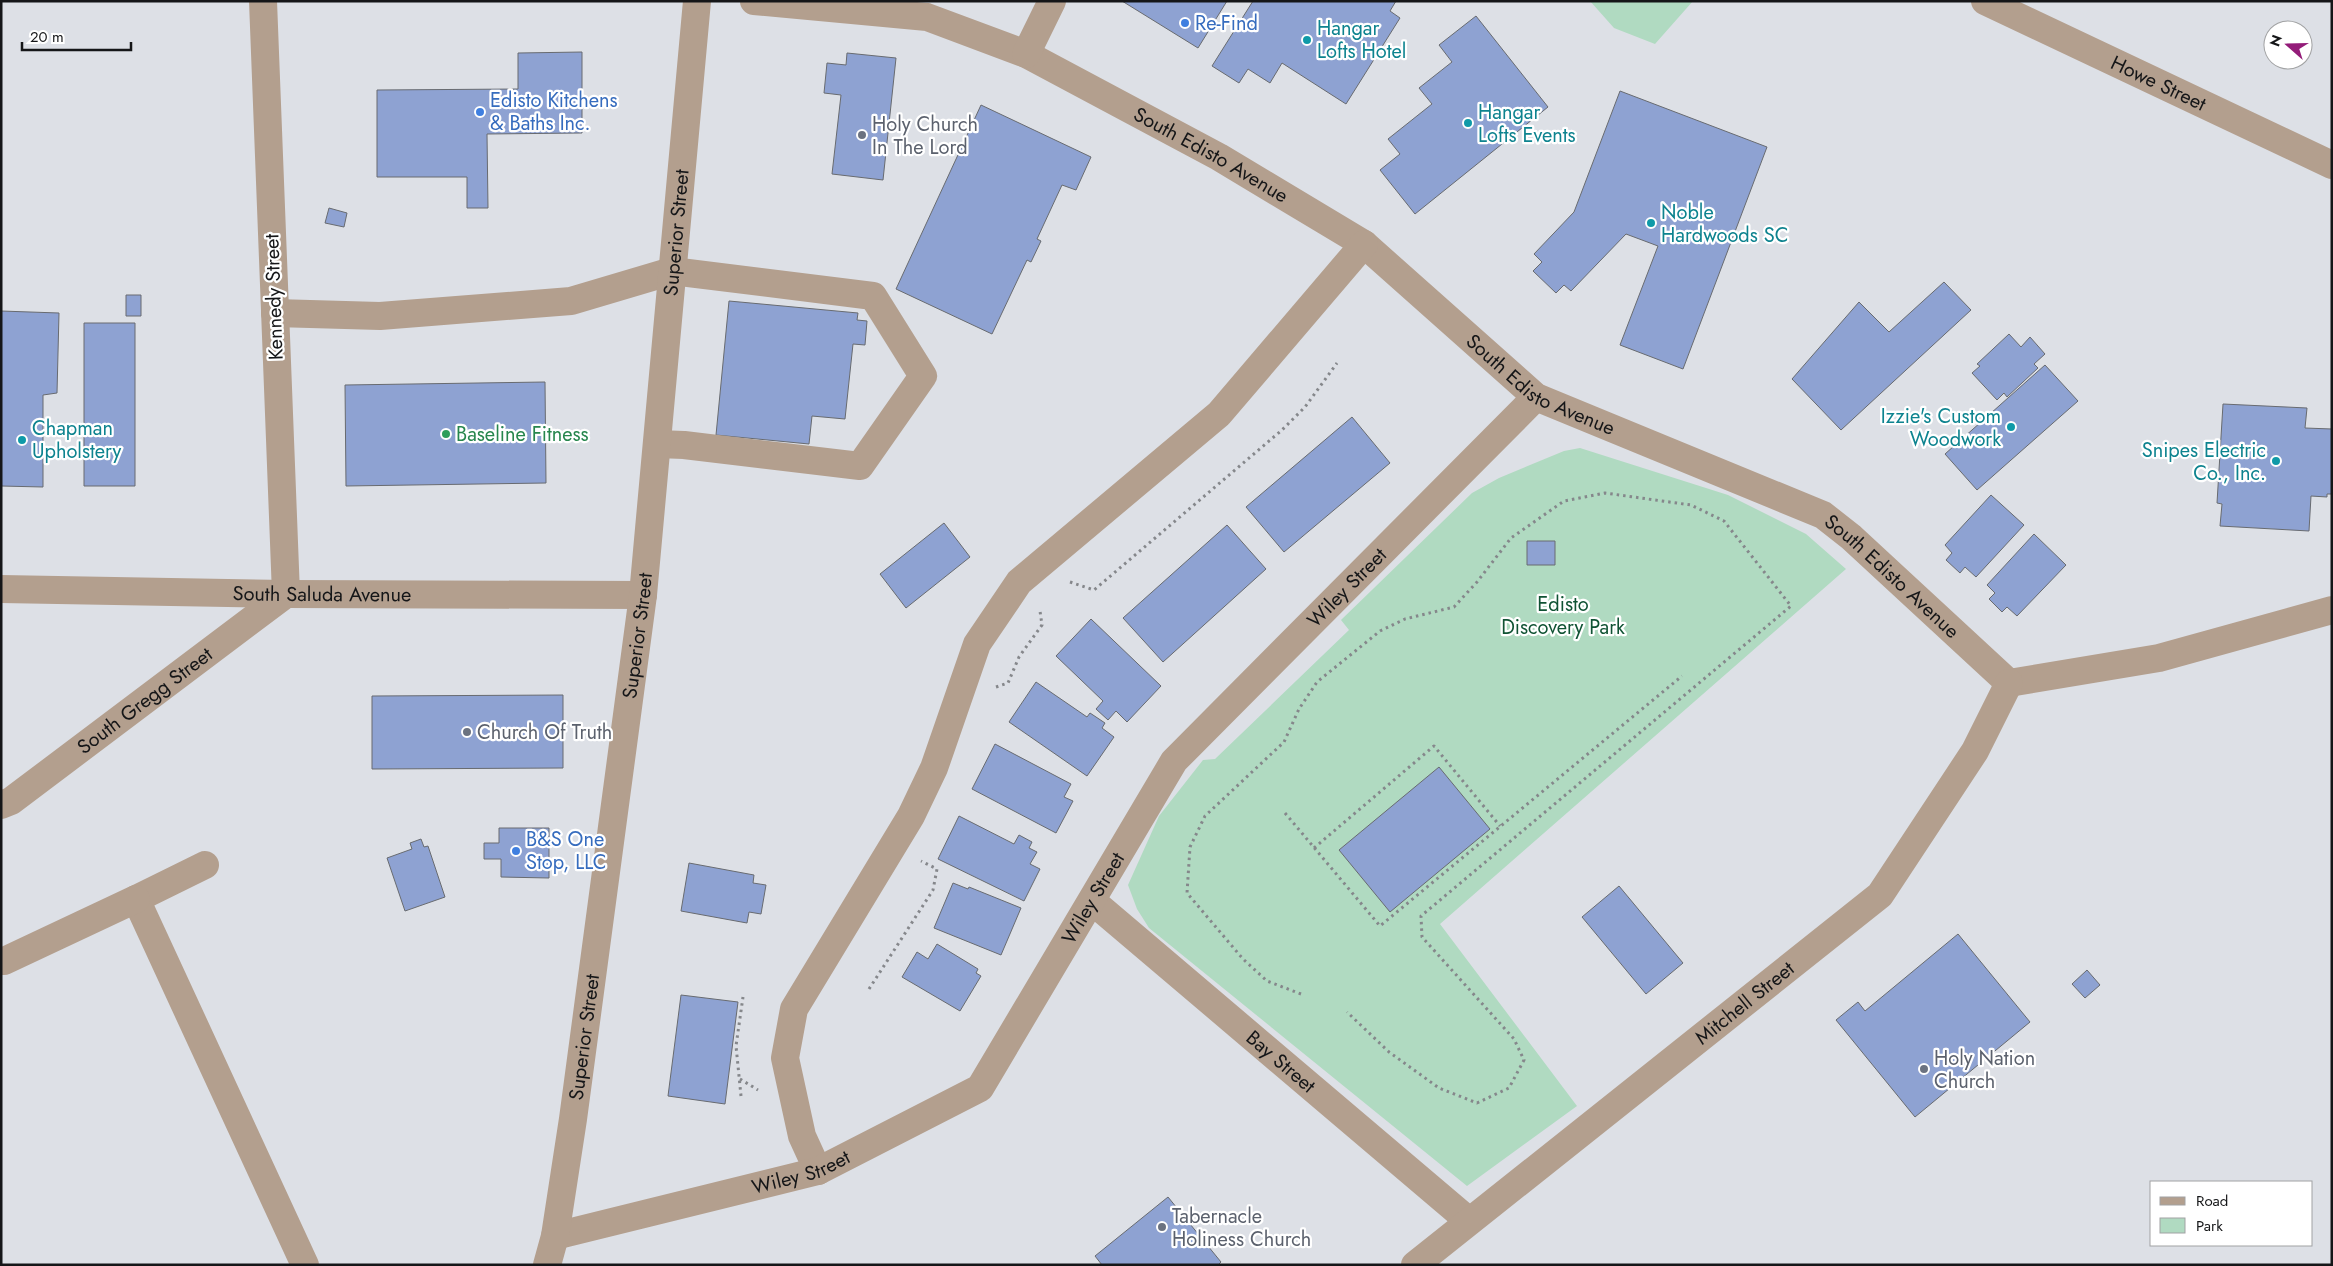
<svg xmlns="http://www.w3.org/2000/svg" width="2333" height="1266" font-family="Jost,sans-serif">
	<style>
		.green { fill: #b0dac1 }
		.building { fill: #8ea2d2; stroke: #686b70 }
		.lines { fill: none; stroke-linecap: round; stroke-linejoin: round }
		.path { stroke: #85878b; stroke-width: 3; stroke-dasharray: 2.5 4; stroke-linecap: butt }
		.minor { stroke: #b39f8e; stroke-width: 28 }
		.shop-dot { fill: #3f7fe0; stroke: #fff; stroke-width: 2 }
		.culture-dot { fill: #0f9aa8; stroke: #fff; stroke-width: 2 }
		.worship-dot { fill: #6b7280; stroke: #fff; stroke-width: 2 }
		.leisure-dot { fill: #2e9e5b; stroke: #fff; stroke-width: 2 }
		.labels { text-anchor: middle; dominant-baseline: central; stroke-width: 4.5; stroke-linejoin: round; paint-order: stroke }
		.shop-label { font-size: 20px; fill: #366cbe; stroke: #fff; text-anchor: start }
		.culture-label { font-size: 20px; fill: #0d838f; stroke: #fff; text-anchor: start }
		.street-label { font-size: 20px; fill: #151618; stroke: #fff }
		.worship-label { font-size: 20px; fill: #5b616d; stroke: #fff; text-anchor: start }
		.leisure-label { font-size: 20px; fill: #27864d; stroke: #fff; text-anchor: start }
		.park-label { font-size: 20px; fill: #105334; stroke: #fff }
	</style>
	<rect width="100%" height="100%" fill="#dde0e6"/>
	<path class="green" d="M1590 1H1693L1655 44 1614 28Z
		M1580 448 1728 495 1806 534 1846 569 1440 924 1577 1106 1467 1186 1149 928 1137 909 1128 885 1159 816 1203 760 1215 759 1349 630 1341 620 1472 493 1499 478 1564 451Z"/>
	<path class="building" d="M1122 1H1227L1198 48Z
		M1253 1H1396L1390 11 1400 18 1346 104 1282 63 1270 83 1248 69 1239 83 1212 66Z
		M1476 16 1548 107 1415 214 1380 170 1400 154 1388 139 1432 104 1419 88 1452 62 1439 45Z
		M582 52V133L487 134 488 208H467V177H377V90L518 89V53Z
		M847 53 896 58 883 180 832 174 841 95 824 93 827 63 846 65Z
		M1620 91 1767 147 1683 369 1620 345 1658 246 1626 234 1571 291 1564 285 1556 293 1533 271 1542 262 1534 254 1574 212Z
		M981 105 1091 157 1076 190 1062 185 1037 239 1041 241 1031 262 1027 260 992 334 896 289Z
		M329 208 347 213 344 227 325 223Z
		M1944 282 1971 310 1841 430 1792 379 1859 302 1889 332Z
		M126 295H141V316H126Z
		M729 301 858 313 857 320 867 321 865 345 853 344 845 419 812 416 809 444 716 435Z
		M1 311 59 313 57 393 43 395V487L1 486Z
		M84 323H135V486H84Z
		M2009 334 2021 347 2030 337 2045 354 2034 364 2038 368 2007 397 2004 393 1997 400 1972 373 1980 366 1977 364Z
		M2045 365 2078 401 1977 490 1945 454Z
		M545 382 546 483 346 486 345 385Z
		M2223 404 2307 408 2305 428 2332 429V494H2327V497L2311 496 2309 531 2220 526 2222 504 2217 503Z
		M1352 417 1390 463 1284 552 1246 507Z
		M1991 495 2024 525 1976 577 1965 567 1960 573 1946 560 1952 553 1945 545Z
		M944 523 970 557 906 608 880 574Z
		M1227 525 1266 569 1163 662 1123 618Z
		M2034 534 2066 565 2017 616 2007 607 2002 612 1989 599 1995 593 1987 585Z
		M1527 541H1555V565H1527Z
		M1091 619 1161 686 1127 722 1116 711 1108 720 1096 709 1103 701 1056 656Z
		M1036 682 1087 717 1090 713 1105 723 1102 728 1114 737 1087 776 1009 722Z
		M563 695V768L372 769V696Z
		M995 744 1071 784 1064 797 1073 801 1056 833 972 789Z
		M1439 767 1490 829 1390 912 1339 850Z
		M959 816 1014 844 1019 835 1032 842 1029 848 1037 852 1030 864 1040 869 1024 901 938 859Z
		M499 828H549V878L501 877V859H484V843H499Z
		M421 839 424 847 428 846 445 897 405 911 387 858 412 849 410 843Z
		M689 863 754 875 753 883 766 885 761 914 749 912 747 923 681 911Z
		M953 883 968 889 969 887 1021 908 1001 955 934 928Z
		M1619 886 1683 963 1646 994 1582 917Z
		M1958 934 2030 1022 1915 1117 1836 1020 1858 1002 1865 1011Z
		M937 944 978 969 976 973 981 976 960 1011 902 977 917 952 928 959Z
		M2087 970 2100 985 2085 998 2072 984Z
		M681 995 738 1002 725 1104 668 1096Z
		M1168 1197 1221 1262 1218 1265H1102L1095 1256Z"/>
	<g class="lines">
		<path class="path" d="M1070 582 1094 590 1282 430 1305 407 1337 363
			M996 687 1008 683 1019 657 1042 625 1040 611
			M1285 813 1380 926 1682 676
			M1314 848 1434 746 1500 826
			M869 989 933 890 937 869 921 861
			M1301 994 1267 981 1243 959 1187 893 1190 847 1205 816 1284 742 1299 709 1317 682 1380 631 1405 619 1454 607 1477 582 1511 538 1564 501 1605 493 1691 505 1724 521 1791 606 1421 916 1422 937 1514 1039 1524 1060 1509 1088 1477 1103 1439 1088 1389 1052 1347 1012
			M740 1079 758 1090
			M741 1096 736 1046 743 997"/>
		<g class="minor">
			<path id="s1" d="M754 1 927 17 1026 54 1219 157 1364 244 1536 397 1823 515 1851 537 2009 683 2159 658 2332 610"/>
			<path id="s2" d="M1985 1 2332 165"/>
			<path d="M1026 54 1052 1"/>
			<path d="M275 313 380 316 571 301 672 271 873 296 923 376 860 466 684 445 657 444"/>
			<path id="s3" d="M1 589 286 594 643 595"/>
			<path id="s4" d="M1 805 11 801 286 594 263 1"/>
			<path d="M205 865 136 899 305 1265"/>
			<path id="s5" d="M1092 901 1469 1221"/>
			<path d="M4 961 136 899"/>
			<path d="M818 1171 802 1136 785 1058 794 1009 911 816 934 768 977 644 1019 582 1219 414 1364 244"/>
			<path id="s6" d="M555 1236 818 1171 980 1088 1174 761 1536 397"/>
			<path id="s7" d="M547 1265 555 1236 573 1119 643 595 697 1"/>
			<path id="s8" d="M1415 1265 1880 895 1975 751 2009 683"/>
		</g>
	</g>
	<g class="shop-dot">
		<circle cx="1185" cy="23" r="5"/>
		<circle cx="480" cy="112" r="5"/>
		<circle cx="516" cy="851" r="5"/>
	</g>
	<g class="culture-dot">
		<circle cx="1307" cy="40" r="5"/>
		<circle cx="1468" cy="123" r="5"/>
		<circle cx="1651" cy="223" r="5"/>
		<circle cx="2011" cy="427" r="5"/>
		<circle cx="22" cy="440" r="5"/>
		<circle cx="2276" cy="461" r="5"/>
	</g>
	<g class="worship-dot">
		<circle cx="862" cy="135" r="5"/>
		<circle cx="467" cy="732" r="5"/>
		<circle cx="1924" cy="1069" r="5"/>
		<circle cx="1162" cy="1227" r="5"/>
	</g>
	<circle class="leisure-dot" cx="446" cy="434" r="5"/>
	<g class="labels">
		<g class="shop-label">
			<text x="1195" y="23">Re-Find</text>
			<text x="490" y="100">Edisto Kitchens<tspan x="490" dy="23">&amp; Baths Inc.</tspan></text>
			<text x="526" y="839">B&amp;S One<tspan x="526" dy="23">Stop, LLC</tspan></text>
		</g>
		<g class="culture-label">
			<text x="1317" y="28">Hangar<tspan x="1317" dy="23">Lofts Hotel</tspan></text>
			<text x="1478" y="112">Hangar<tspan x="1478" dy="23">Lofts Events</tspan></text>
			<text x="1661" y="212">Noble<tspan x="1661" dy="23">Hardwoods SC</tspan></text>
			<text x="2001" y="416" text-anchor="end">Izzie's Custom<tspan x="2001" dy="23">Woodwork</tspan></text>
			<text x="32" y="428">Chapman<tspan x="32" dy="23">Upholstery</tspan></text>
			<text x="2266" y="450" text-anchor="end">Snipes Electric<tspan x="2266" dy="23">Co., Inc.</tspan></text>
		</g>
		<g class="street-label">
			<text stroke="none"><textPath href="#s2" startOffset="192">Howe Street</textPath></text>
			<text stroke="none"><textPath href="#s1" startOffset="490">South Edisto Avenue</textPath></text>
			<text stroke="none"><textPath href="#s7" startOffset="1041">Superior Street</textPath></text>
			<text transform="translate(274 297) rotate(-92)">Kennedy Street</text>
			<text stroke="none"><textPath href="#s1" startOffset="895">South Edisto Avenue</textPath></text>
			<text stroke="none"><textPath href="#s1" startOffset="1300">South Edisto Avenue</textPath></text>
			<text stroke="none"><textPath href="#s6" startOffset="1078">Wiley Street</textPath></text>
			<text stroke="none"><textPath href="#s3" startOffset="321">South Saluda Avenue</textPath></text>
			<text stroke="none"><textPath href="#s7" startOffset="636">Superior Street</textPath></text>
			<text stroke="none"><textPath href="#s4" startOffset="178">South Gregg Street</textPath></text>
			<text stroke="none"><textPath href="#s6" startOffset="674">Wiley Street</textPath></text>
			<text stroke="none"><textPath href="#s8" startOffset="421">Mitchell Street</textPath></text>
			<text stroke="none"><textPath href="#s7" startOffset="231">Superior Street</textPath></text>
			<text stroke="none"><textPath href="#s5" startOffset="248">Bay Street</textPath></text>
			<text stroke="none"><textPath href="#s6" startOffset="254">Wiley Street</textPath></text>
		</g>
		<g class="worship-label">
			<text x="872" y="124">Holy Church<tspan x="872" dy="23">In The Lord</tspan></text>
			<text x="477" y="732">Church Of Truth</text>
			<text x="1934" y="1058">Holy Nation<tspan x="1934" dy="23">Church</tspan></text>
			<text x="1172" y="1216">Tabernacle<tspan x="1172" dy="23">Holiness Church</tspan></text>
		</g>
		<g class="leisure-label">
			<text x="456" y="434">Baseline Fitness</text>
		</g>
		<g class="park-label">
			<text x="1563" y="604">Edisto<tspan x="1563" dy="23">Discovery Park</tspan></text>
		</g>
	</g>
	<rect width="2333" height="1266" fill="none" stroke="#151618" stroke-width="5"/>
	<rect x="2150" y="1181" width="162" height="65" fill="#ffffff" stroke="#a1a2a3"/>
	<rect x="2160" y="1197" width="25" height="8" fill="#b39f8e" stroke="#a1a2a3"/>
	<text x="2196" y="1206" font-size="15" fill="#151618">Road</text>
	<rect x="2160" y="1218" width="25" height="15" fill="#b0dac1" stroke="#a1a2a3"/>
	<text x="2196" y="1231" font-size="15" fill="#151618">Park</text>
	<g transform="translate(2288 45) rotate(290)"><circle r="24" fill="#ffffff" stroke="#a1a2a3"/>
	<path d="M0-4L9 19L0 12L-9 19Z" fill="#931c79"/>
	<text y="-8" font-size="14" font-weight="bold" text-anchor="middle" fill="#151618">N</text>
	</g>
	<path d="M22 42v8h109v-8" fill="none" stroke="#151618" stroke-width="2.5"/>
	<text x="30" y="42" font-size="15" fill="#151618" stroke="#ffffff" stroke-width="4" paint-order="stroke">20 m</text>
</svg>
